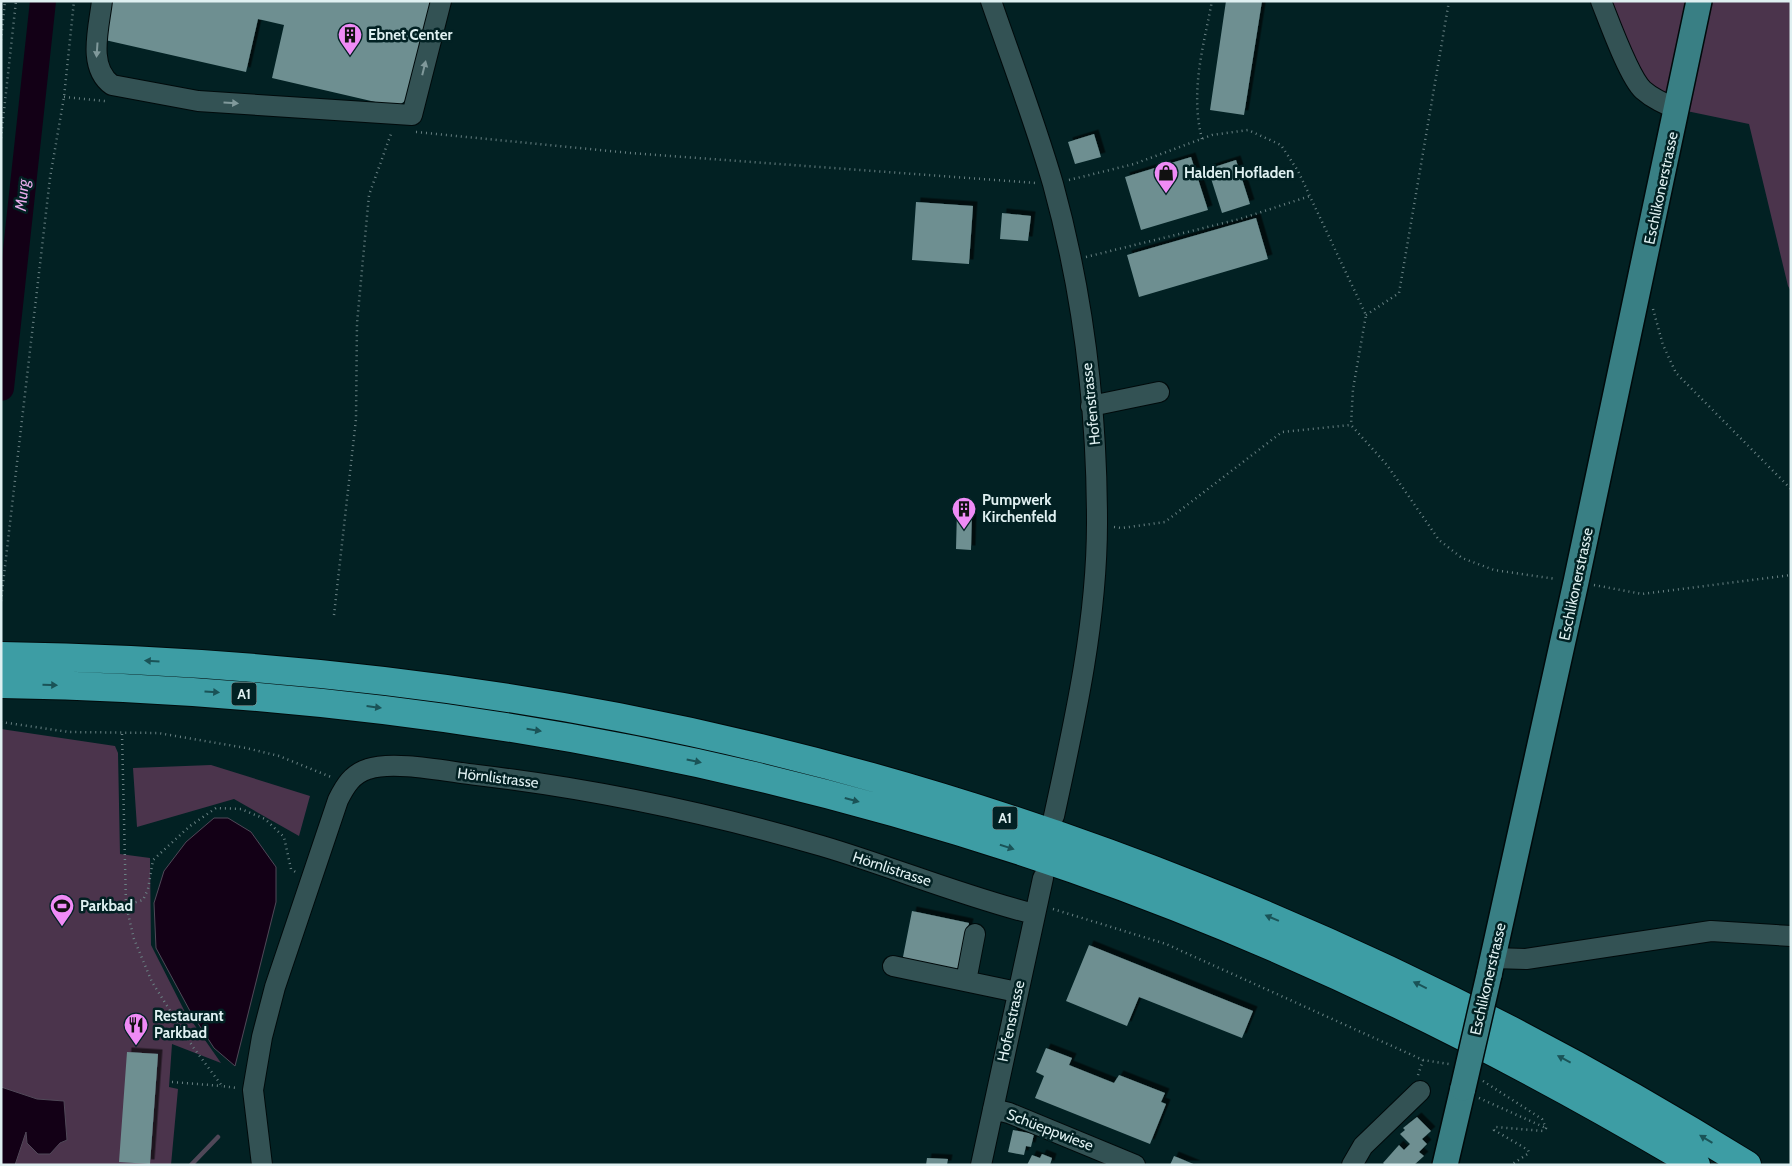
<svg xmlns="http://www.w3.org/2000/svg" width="1792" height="1166" font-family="Cabin,sans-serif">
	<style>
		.green { fill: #4b344c }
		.water { fill: #130016; stroke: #504858 }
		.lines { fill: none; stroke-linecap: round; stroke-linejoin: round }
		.stream { stroke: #504858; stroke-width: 4.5 }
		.river { stroke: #130016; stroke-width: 26 }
		.building { fill: #6e8f91; filter: url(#shadow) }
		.minor-casing { stroke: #000a0b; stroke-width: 22 }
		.major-casing { stroke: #000a0b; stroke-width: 28 }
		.highway-casing { stroke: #000a0b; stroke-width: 30 }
		.path { stroke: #6a8284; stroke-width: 2.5; stroke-dasharray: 1 4; stroke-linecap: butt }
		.minor { stroke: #335254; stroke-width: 20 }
		.major { stroke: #397f84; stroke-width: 25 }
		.highway { stroke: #3d9da4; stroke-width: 28 }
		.major-bridge-casing { stroke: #000a0b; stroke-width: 28; stroke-linecap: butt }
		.major-bridge { stroke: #397f84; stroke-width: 25 }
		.oneway { fill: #80999b }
		.oneway2 { fill: #1a5357 }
		.labels { text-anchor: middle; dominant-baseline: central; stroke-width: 5; stroke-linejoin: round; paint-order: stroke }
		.shield { fill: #022123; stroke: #9db2b3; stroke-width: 1 }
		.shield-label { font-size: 14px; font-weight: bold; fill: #dff0f1 }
		.poi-label { font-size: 15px; font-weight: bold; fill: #dff0f1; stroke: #022123; text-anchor: start }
		.street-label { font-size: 15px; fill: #dff0f1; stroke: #022123 }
		.water-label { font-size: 16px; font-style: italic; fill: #e9adec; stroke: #022123 }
	</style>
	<defs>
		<filter id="shadow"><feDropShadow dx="4.5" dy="-4.5" stdDeviation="0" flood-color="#0009"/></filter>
	</defs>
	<rect width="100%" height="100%" fill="#022123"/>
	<path class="green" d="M1601 1H1791V291L1788 286 1749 124 1677 109 1659 102Z
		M1 729 115 746 118 753 120 854 150 858 151 945 184 1010 221 1063 172 1044 169 1087 178 1089 171 1165H1Z
		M211 765 310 796 299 836 234 799 137 827 133 768Z"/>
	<path class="water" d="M214 818H228L251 832 276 867V902L235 1066 214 1048 190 1011 156 948 154 903 164 871 186 842Z
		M1 1087 37 1099 64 1101 67 1140 60 1143 50 1154H38L27 1143 26 1132 15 1165H1Z"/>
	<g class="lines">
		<path class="stream" d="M191 1165 218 1137"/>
		<path class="river" d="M1 388 43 1"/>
	</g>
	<path class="building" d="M109 1H435L415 93 397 107 272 78 284 25 258 19 246 72 105 40Z
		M1226 1H1262L1244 115 1210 110Z
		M1094 134 1101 157 1075 164 1068 142Z
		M1191 157 1208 210 1141 230 1125 177Z
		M1236 160 1250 204 1222 213 1208 169Z
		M916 202 973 206 969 264 912 260Z
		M1002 213 1031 216 1028 241 1000 239Z
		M1256 218 1268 259 1139 297 1127 255Z
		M957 510H972L971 550 956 549Z
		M912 911 969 923 959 974 902 962Z
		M1089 945 1253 1011 1242 1038 1139 997 1127 1026 1066 1001Z
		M1046 1048 1072 1058 1069 1065 1114 1083 1119 1075 1165 1093 1161 1102 1166 1104 1150 1144 1035 1098 1044 1076 1036 1072Z
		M127 1052 158 1054 150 1164 119 1162Z
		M1417 1117 1431 1131 1422 1139 1427 1144 1419 1152 1424 1156 1414 1165H1385L1383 1163 1399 1145 1404 1150 1410 1144 1400 1134 1405 1130 1403 1128Z
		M1013 1130 1034 1134 1031 1147 1026 1146 1024 1155 1008 1152Z
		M1042 1154 1052 1158 1050 1165H1027L1032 1155 1040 1158Z
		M1174 1156 1196 1165H1170Z
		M927 1158 948 1159 947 1165H926Z"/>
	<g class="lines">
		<defs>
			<path id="minor" d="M102 1C99 28 87 67 112 85L198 101 412 115 441 1
				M991 1C1012 62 1035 122 1053 184 1083 293 1097 409 1097 523 1097 621 1075 720 1054 816
				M1601 1C1609 21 1629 77 1643 90 1653 99 1665 104 1677 109
				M1091 406 1159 392
				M1493 958 1526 959 1711 931 1791 936
				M893 966 1017 992
				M966 981 975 934
				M993 1109 1009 1113 1135 1165
				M262 1165 253 1090 262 1037 275 987 338 800C345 786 352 774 368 769 394 760 449 772 477 775 594 789 709 813 822 846 893 867 962 896 1034 914
				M981 1165 1043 878
				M1352 1165 1363 1146 1420 1091"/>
			<path id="major" d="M1489 975 1576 582 1699 1
				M1445 1165 1463 1088"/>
			<path id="highway" d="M1 656C208 659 414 678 618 717 1017 794 1402 950 1747 1165
				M1 684C368 690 726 748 1074 869 1291 945 1498 1047 1696 1165"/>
		</defs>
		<use href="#minor" class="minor-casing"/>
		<use href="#major" class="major-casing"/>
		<use href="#highway" class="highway-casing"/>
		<path class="path" d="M1 40 5 1
			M64 97 105 101
			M416 132 630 153 1036 183
			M1 138 16 1
			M1202 139C1190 92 1203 48 1212 1
			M1069 180 1134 164 1212 135 1248 130 1281 145 1298 171 1366 315 1353 389 1351 425
			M1086 257 1240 219 1310 196
			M1653 309 1663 345 1676 373 1791 489
			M1366 315 1399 293 1449 1
			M1114 527 1122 528 1165 522 1282 432 1351 425 1387 465 1439 540 1462 558 1494 570 1556 579
			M1594 585 1642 594 1791 575
			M1 601 50 178 64 97 74 1
			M334 615 356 419 357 323 369 195 392 131
			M1 722 69 732 158 733 246 748 279 756 331 777
			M122 734 126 905 134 939 152 982 193 1047 222 1086 237 1088
			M126 905 143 900 148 889 153 860 190 826 216 808 241 809 265 819 284 837 291 869 297 873
			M1053 909 1166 944 1423 1060 1449 1064
			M1418 1075 1423 1060
			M1483 1081 1542 1119 1546 1128 1543 1131 1496 1127 1494 1130 1528 1150 1529 1153 1511 1165
			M172 1082 222 1086
			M1479 1098 1546 1128"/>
		<use href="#minor" class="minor"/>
		<use href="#major" class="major"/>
		<use href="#highway" class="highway"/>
		<defs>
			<path id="major-bridge" d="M1463 1088 1489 975"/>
		</defs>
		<use href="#major-bridge" class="major-bridge-casing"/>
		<use href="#major-bridge" class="major-bridge"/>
	</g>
	<defs><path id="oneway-solid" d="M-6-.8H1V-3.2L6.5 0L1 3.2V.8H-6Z" transform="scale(1.25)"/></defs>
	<g class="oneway">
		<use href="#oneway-solid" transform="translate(97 50) rotate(94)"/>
		<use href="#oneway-solid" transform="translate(424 68) rotate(-76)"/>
		<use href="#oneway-solid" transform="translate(231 103) rotate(4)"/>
	</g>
	<g class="oneway2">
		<use href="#oneway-solid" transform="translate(152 661) rotate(-177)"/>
		<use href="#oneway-solid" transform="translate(50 685) rotate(1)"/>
		<use href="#oneway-solid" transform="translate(212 692) rotate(4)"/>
		<use href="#oneway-solid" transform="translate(374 707) rotate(7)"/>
		<use href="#oneway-solid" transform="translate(534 730) rotate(9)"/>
		<use href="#oneway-solid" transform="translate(694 761) rotate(12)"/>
		<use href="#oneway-solid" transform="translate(852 800) rotate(15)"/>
		<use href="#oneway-solid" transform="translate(1007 847) rotate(18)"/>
		<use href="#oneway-solid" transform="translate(1272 918) rotate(-157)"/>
		<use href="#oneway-solid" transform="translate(1420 985) rotate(-154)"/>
		<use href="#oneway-solid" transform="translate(1564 1059) rotate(-152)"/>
		<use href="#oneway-solid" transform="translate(1706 1139) rotate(-149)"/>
	</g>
	<defs>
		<symbol id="building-pin" viewBox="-11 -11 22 30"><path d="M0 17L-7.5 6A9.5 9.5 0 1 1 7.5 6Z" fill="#ef8bf6" stroke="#022123"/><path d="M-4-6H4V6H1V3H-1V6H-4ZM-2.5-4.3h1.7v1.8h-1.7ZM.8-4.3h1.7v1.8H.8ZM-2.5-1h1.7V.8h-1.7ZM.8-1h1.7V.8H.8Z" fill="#111"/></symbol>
		<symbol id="shop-pin" viewBox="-11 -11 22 30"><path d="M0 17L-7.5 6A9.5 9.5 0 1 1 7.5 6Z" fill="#ef8bf6" stroke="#022123"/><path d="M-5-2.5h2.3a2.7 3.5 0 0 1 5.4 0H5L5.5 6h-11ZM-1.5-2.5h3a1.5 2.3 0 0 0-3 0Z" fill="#111"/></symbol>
		<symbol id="stadium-pin" viewBox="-11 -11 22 30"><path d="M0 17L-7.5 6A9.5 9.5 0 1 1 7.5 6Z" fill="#ef8bf6" stroke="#022123"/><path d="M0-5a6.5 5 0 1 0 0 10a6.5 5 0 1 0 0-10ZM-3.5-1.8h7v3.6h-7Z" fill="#111"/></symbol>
		<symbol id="restaurant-pin" viewBox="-11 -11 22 30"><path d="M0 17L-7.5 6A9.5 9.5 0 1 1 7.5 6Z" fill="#ef8bf6" stroke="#022123"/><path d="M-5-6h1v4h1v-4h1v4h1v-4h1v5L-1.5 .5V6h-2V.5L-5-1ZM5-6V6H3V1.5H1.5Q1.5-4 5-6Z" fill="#111"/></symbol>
	</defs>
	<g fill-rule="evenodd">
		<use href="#building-pin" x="336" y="21" width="28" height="38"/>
		<use href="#shop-pin" x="1152" y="159" width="28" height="38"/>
		<use href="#building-pin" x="950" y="495" width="28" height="38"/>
		<use href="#stadium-pin" x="48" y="892" width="28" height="38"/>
		<use href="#restaurant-pin" x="122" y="1011" width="28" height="38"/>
	</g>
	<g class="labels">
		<g class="shield">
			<rect x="231.5" y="682.5" width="25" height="23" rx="4"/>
			<rect x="992.5" y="806.5" width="25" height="23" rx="4"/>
		</g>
		<g class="shield-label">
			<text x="244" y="694">A1</text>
			<text x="1005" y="818">A1</text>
		</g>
		<g class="poi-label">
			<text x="368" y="35">Ebnet Center</text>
			<text x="1184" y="173">Halden Hofladen</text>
			<text x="982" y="500">Pumpwerk<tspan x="982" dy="17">Kirchenfeld</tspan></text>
			<text x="80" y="906">Parkbad</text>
			<text x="154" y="1016">Restaurant<tspan x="154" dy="17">Parkbad</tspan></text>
		</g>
		<g class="street-label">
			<text transform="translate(1661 188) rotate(-78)">Eschlikonerstrasse</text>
			<text transform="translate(1091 404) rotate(-96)">Hofenstrasse</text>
			<text transform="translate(1576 584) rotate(-78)">Eschlikonerstrasse</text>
			<text transform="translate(498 778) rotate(7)">Hörnlistrasse</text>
			<text transform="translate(892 869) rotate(18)">Hörnlistrasse</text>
			<text transform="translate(1488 979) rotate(-77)">Eschlikonerstrasse</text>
			<text transform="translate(1011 1021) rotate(-78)">Hofenstrasse</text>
			<text transform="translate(1050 1130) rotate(21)">Schüeppwiese</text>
		</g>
		<g class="water-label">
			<text transform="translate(22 195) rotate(-84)">Murg</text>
		</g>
	</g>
	<rect width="1792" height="1166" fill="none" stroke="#dff0f1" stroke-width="5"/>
</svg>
